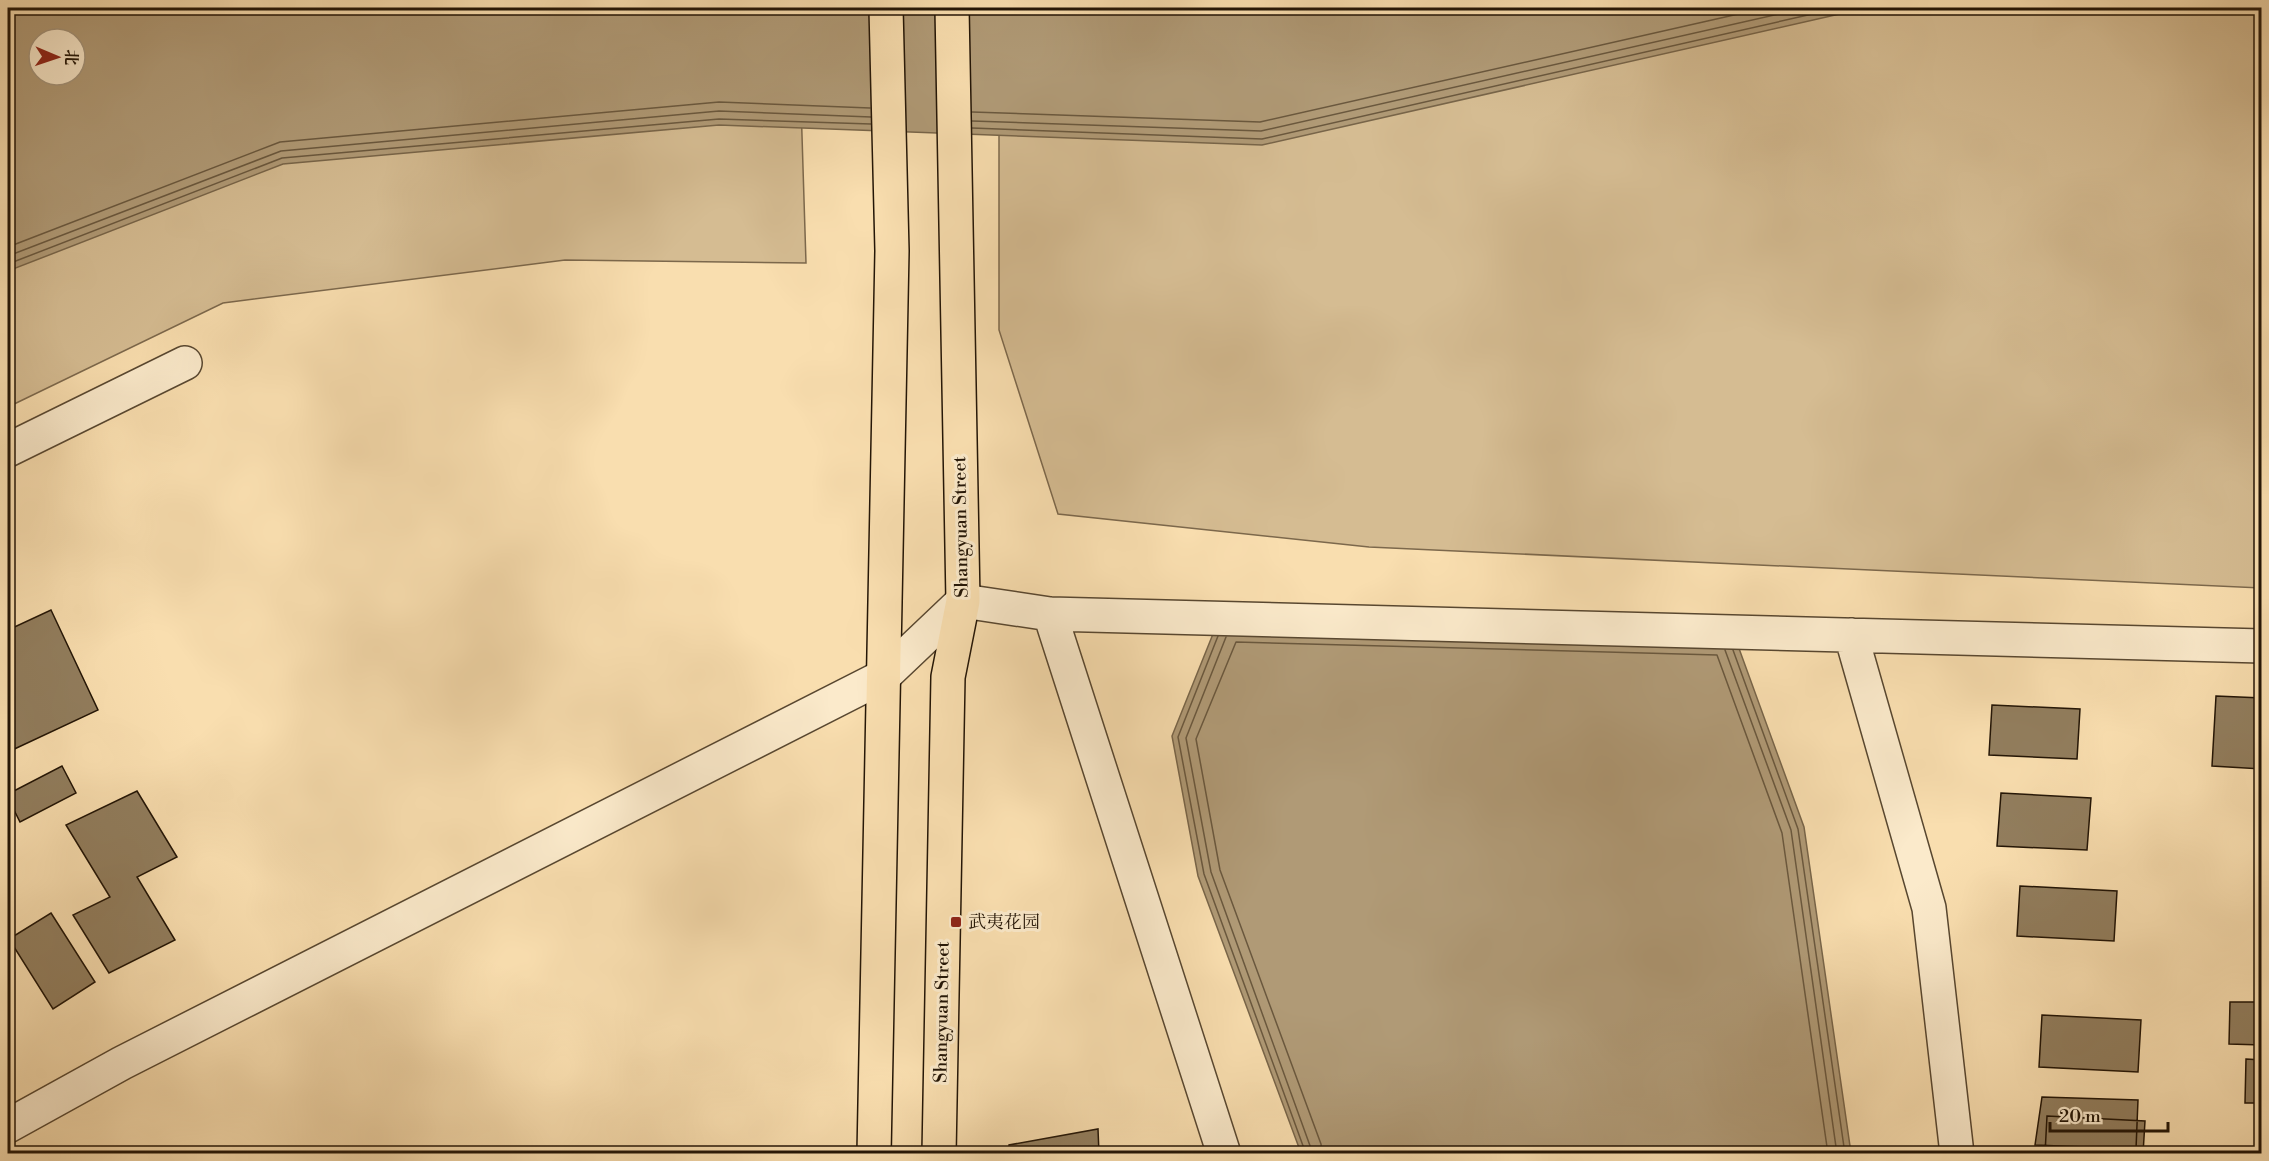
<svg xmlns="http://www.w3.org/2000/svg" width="2269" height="1161" font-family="'Libre Bodoni','Noto Serif SC',serif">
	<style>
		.green { fill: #d5bc92; stroke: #7c684c; stroke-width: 1.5; fill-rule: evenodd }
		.water { fill: #b09a76; stroke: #786549; stroke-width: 1.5; fill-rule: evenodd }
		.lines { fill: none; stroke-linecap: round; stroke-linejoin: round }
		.shore { stroke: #6a583e; stroke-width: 1.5 }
		.building { fill: #927e5e; stroke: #231506; stroke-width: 1.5 }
		.minor-casing { stroke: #584730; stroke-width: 36 }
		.major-casing { stroke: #231506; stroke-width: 36 }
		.minor { stroke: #fbeacb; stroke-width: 33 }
		.major { stroke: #f9deaf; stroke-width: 33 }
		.poi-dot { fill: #8f2418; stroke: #fbeacb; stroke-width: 2 }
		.labels { text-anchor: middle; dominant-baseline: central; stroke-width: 6; stroke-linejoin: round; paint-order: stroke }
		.street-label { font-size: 18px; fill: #231506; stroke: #fbeacb }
		.poi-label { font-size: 18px; fill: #231506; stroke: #fbeacb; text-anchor: start }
	</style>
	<rect width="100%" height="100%" fill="#f9deaf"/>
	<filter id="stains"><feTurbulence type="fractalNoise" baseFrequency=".00333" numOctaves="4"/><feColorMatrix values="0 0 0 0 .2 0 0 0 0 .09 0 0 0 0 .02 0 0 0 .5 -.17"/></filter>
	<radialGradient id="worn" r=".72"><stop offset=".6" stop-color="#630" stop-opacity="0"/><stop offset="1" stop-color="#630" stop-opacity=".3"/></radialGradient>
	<path class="green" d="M8 8H798L806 263 565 260 223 303 8 407ZM39 39H75V75H39Z
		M999 8H2261V588L1369 547 1058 514 999 330Z"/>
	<path class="water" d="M8 8H1866L1262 145 719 125 283 164 8 271ZM39 39H75V75H39Z
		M1219 619 1733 632 1804 827 1851 1153H1301L1198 876 1172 736Z"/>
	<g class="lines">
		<path class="shore" d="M972 112 1260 122 1765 8
			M972 121 1261 131 1805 8
			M972 128 1262 139 1839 8
			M8 247 280 142 719 102 870 108
			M8 256 281 151 719 111 871 117
			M8 264 282 158 719 119 871 124
			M1218 636 1178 737 1204 874 1306 1154
			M1226 637 1186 738 1211 872 1313 1154
			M1725 650 1791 830 1837 1154
			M1733 650 1798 829 1845 1154
			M1322 1154 1321 1144 1220 870 1196 739 1236 642 1717 655 1782 833 1828 1154"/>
	</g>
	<path class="building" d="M51 610 98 710 8 752V630Z
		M2216 696 2262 698V769L2212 766Z
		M1992 705 2080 709 2077 759 1989 755Z
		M62 766 76 793 20 822 8 798V794Z
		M137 791 177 857 137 877 175 940 109 973 73 915 110 897 66 825Z
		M2001 793 2091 798 2087 850 1997 846Z
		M2020 886 2117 891 2114 941 2017 936Z
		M51 913 95 982 53 1009 9 939Z
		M2230 1002H2262V1045L2229 1044Z
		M2042 1015 2141 1020 2138 1072 2039 1067Z
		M2246 1059 2262 1060V1103H2245Z
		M2042 1097 2138 1100 2136 1149 2035 1145Z
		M2047 1116 2145 1121 2143 1154H2045Z
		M2257 1124 2262 1125V1154H2255Z
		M1098 1129 1099 1154H1009V1145Z"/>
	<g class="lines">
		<defs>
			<path id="minor" d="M8 450 185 363
				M1050 614 1224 1154
				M1851 635 1929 908 1957 1154
				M8 1126 122 1063 884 676 963 601 1050 614 2262 646"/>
			<path id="major" d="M874 1154 892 251 886 8
				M939 1154 948 677 963 601 952 8"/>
		</defs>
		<use href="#minor" class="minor-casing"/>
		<use href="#major" class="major-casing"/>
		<use href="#minor" class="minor"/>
		<use href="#major" class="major"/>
	</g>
	<rect class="poi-dot" x="950" y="916" width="12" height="12" rx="3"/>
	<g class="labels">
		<g class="street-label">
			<text transform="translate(961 527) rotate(-91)">Shangyuan Street</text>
			<text transform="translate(942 1012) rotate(-89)">Shangyuan Street</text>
		</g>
		<g class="poi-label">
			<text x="968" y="922">武夷花园</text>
		</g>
	</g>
	<rect width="2269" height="1161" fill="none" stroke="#f9deaf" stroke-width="30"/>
	<rect x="9" y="9" width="2251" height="1143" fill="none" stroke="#231506" stroke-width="3"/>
	<rect x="15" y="15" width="2239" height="1131" fill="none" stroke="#231506" stroke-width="1.5"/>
	<g transform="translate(57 57) rotate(92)"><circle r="28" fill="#fbeacb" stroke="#a5957c" stroke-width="1.5"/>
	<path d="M0-4.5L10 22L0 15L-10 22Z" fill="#8f2418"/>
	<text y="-9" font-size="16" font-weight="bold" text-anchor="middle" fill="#231506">北</text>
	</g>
	<path d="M2050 1122v9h118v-9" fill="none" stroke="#231506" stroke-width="3"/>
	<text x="2059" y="1122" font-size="18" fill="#231506" stroke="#fbeacb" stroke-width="4.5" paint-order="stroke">20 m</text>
	<rect width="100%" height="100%" filter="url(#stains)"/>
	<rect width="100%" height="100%" fill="url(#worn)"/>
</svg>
